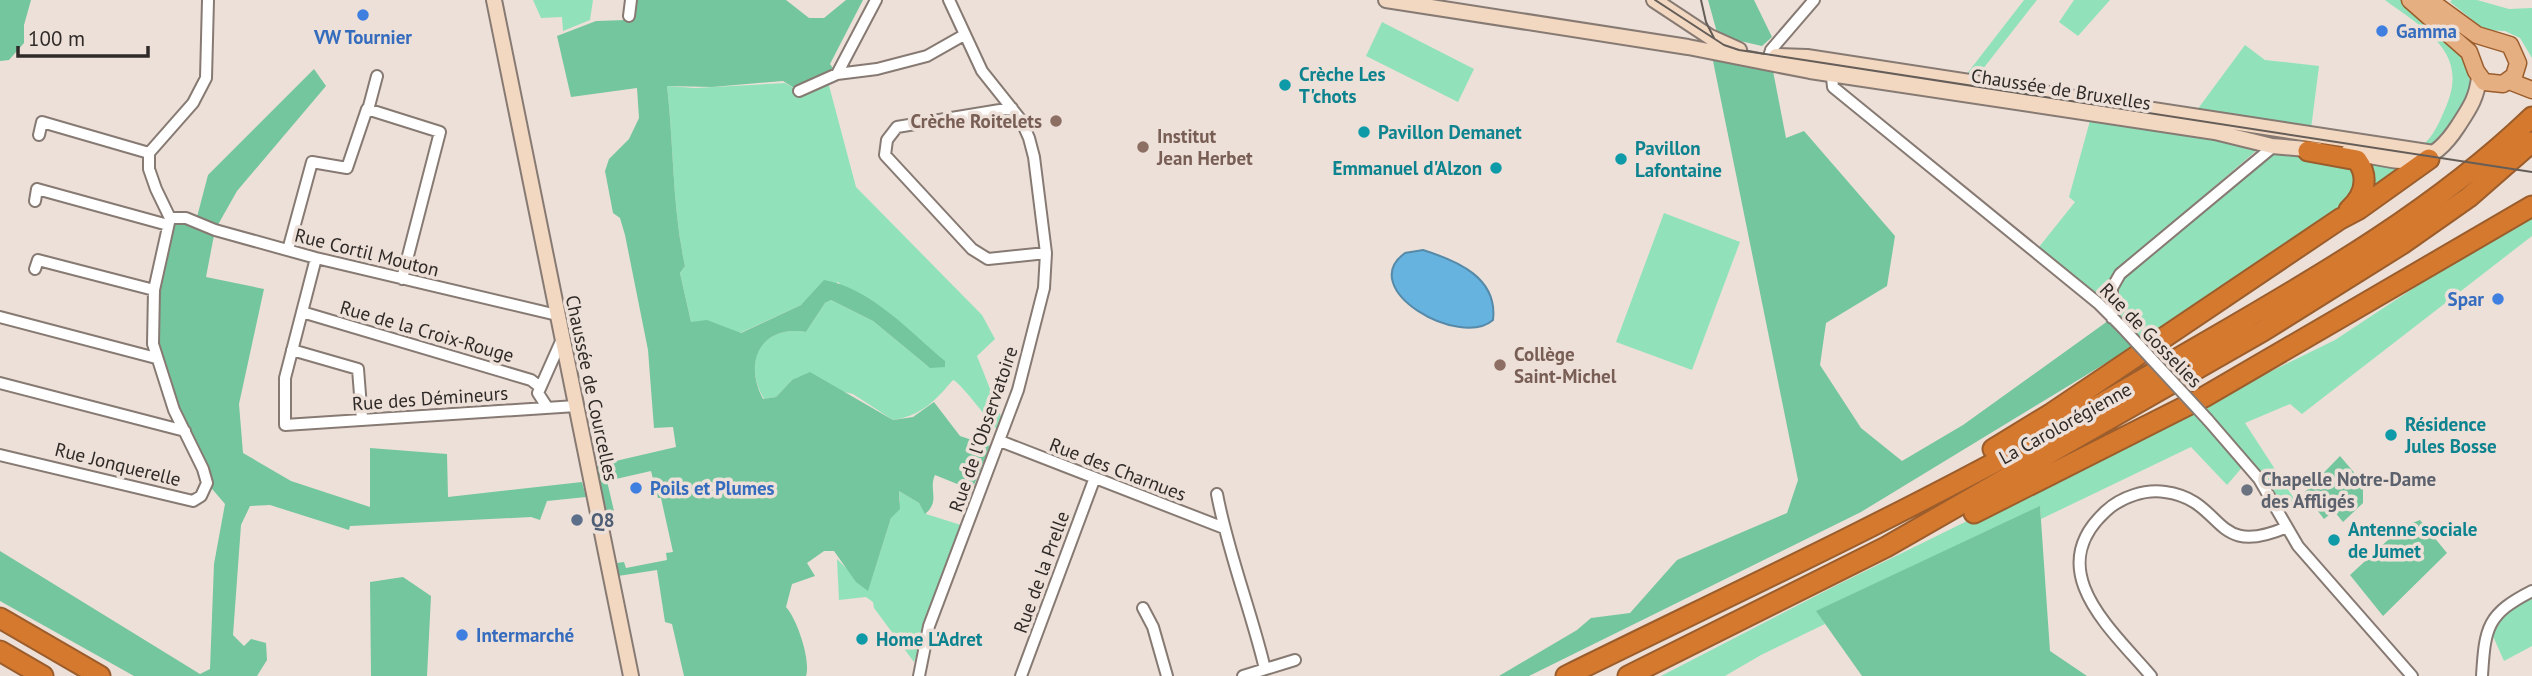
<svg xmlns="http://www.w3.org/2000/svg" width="2532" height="676" font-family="'PT Sans',sans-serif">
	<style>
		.green { fill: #91e2ba }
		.forest { fill: #74c69e }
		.water { fill: #66b3df; stroke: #568aa8; stroke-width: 2 }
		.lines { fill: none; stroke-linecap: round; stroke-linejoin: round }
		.street-casing { stroke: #867a73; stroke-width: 14 }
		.secondary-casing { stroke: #867a73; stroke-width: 18 }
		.primary-casing { stroke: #9b5d2c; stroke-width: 19 }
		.highway-casing { stroke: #9b5d2c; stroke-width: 23 }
		.street { stroke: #fff; stroke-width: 10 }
		.secondary { stroke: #f2d7c1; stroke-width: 14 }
		.primary { stroke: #e6af82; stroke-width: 16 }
		.highway { stroke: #d5792f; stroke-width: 19 }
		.tram { stroke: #645d58; stroke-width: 2 }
		.street-bridge-casing { stroke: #867a73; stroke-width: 14; stroke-linecap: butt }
		.street-bridge { stroke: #fff; stroke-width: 10 }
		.shop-dot { fill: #3f7fe0; stroke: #ede0d8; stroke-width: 2.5 }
		.culture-dot { fill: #0f9aa8; stroke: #ede0d8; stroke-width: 2.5 }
		.education-dot { fill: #8d6e63; stroke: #ede0d8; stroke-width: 2.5 }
		.worship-dot { fill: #6b7280; stroke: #ede0d8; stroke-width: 2.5 }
		.service-dot { fill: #5c6f8a; stroke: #ede0d8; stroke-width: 2.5 }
		.labels { text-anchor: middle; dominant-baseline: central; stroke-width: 7; stroke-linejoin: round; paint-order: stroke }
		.shop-label { font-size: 19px; font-weight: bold; fill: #366cbe; stroke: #ede0d8; text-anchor: start }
		.culture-label { font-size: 19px; font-weight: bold; fill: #0d838f; stroke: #ede0d8; text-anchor: start }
		.street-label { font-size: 19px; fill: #2f2a27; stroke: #ede0d8 }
		.education-label { font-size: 19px; font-weight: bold; fill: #785e54; stroke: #ede0d8; text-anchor: start }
		.worship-label { font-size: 19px; font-weight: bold; fill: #5b616d; stroke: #ede0d8; text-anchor: start }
		.service-label { font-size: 19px; font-weight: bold; fill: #4e5e75; stroke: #ede0d8; text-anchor: start }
	</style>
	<rect width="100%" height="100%" fill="#ede0d8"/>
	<path class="green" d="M533 0H593L590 20 563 31 562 17 541 18Z
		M2024 0H2037L1975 79 1966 75Z
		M2074 0H2110L2078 36 2059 22Z
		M2385 0H2401C2429 25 2489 61 2464 105 2457 119 2445 132 2435 144L2423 145C2434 135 2439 123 2445 109 2471 52 2425 30 2385 0Z
		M2452 0H2477L2509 9 2532 8V58L2520 38 2505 31 2485 30 2450 2Z
		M1382 22 1474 69 1458 102 1366 56Z
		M2245 45 2265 60 2319 66 2311 129 2197 110Z
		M827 78 856 187 982 315 995 339 977 356 1002 419 997 429C988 420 960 382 953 380 935 401 921 416 893 420L853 394 792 380 776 397 764 399C742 361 761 325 806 332L825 303 831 300 873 321 930 368 838 282 801 305 740 333 691 322 680 273 685 266C672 207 674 146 667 86L695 88 785 83 799 91Z
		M2091 117 2264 144 2136 254 2104 291 2110 313 2035 252 2075 202 2069 197Z
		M2274 146 2409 167 2147 345 2118 315 2112 288Z
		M2532 210V236L2302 414 2290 404 2245 423 2295 500 2278 511 2245 464 2227 485 2191 447 2041 519 2040 507 1817 611 1825 624 1761 655 1725 676H1661L1837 585 2335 340Z
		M1664 213 1740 242 1692 370 1616 342Z
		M899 491 919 503 926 514 961 525 914 662 874 608 873 602 866 597 839 600 837 559 868 590 891 518 900 502Z
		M2532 595V646L2504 661 2488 625Z"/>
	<path class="forest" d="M0 0H31L24 25V43L9 60 0 61Z
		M631 0H786L809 18H824L846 0H863L830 64 837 74 799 91 783 81 712 87 667 86C674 146 672 207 685 266L680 273 691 322 707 320 741 333 801 305 824 280C871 288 910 332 945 361V367L930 368 873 321 831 300 825 303 806 332C761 325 743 361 763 399L776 397 792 380 810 372 893 420 913 417 934 402 960 436 990 446 972 490 935 475C928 490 941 501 925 514L919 503 899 491 900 509 891 518 868 591 856 582 834 551H824L807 563 815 576 792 584 786 607C797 619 811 660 806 676H684L672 624 665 622 657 570 618 576 617 563 624 562 626 568 667 560 666 553 673 552 661 498H658L651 471 607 481 614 511 606 512 594 466 676 447 673 427 654 428 648 350 625 235 620 218 613 213 605 171 609 159 629 139 639 118 637 88 571 97 557 36 596 21 626 20Z
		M1708 0H1754L1772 37 1762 46 1718 36Z
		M1712 56 1773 71 1786 138 1804 131 1895 236 1887 286 1826 323 1820 365 1861 428 1902 461 1963 425 2112 318 2134 346 1861 512 1529 676H1499L1577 630 1591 618 1630 613 1677 560 1787 513 1798 480Z
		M314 69 326 86 237 191 215 230 206 277 264 289 239 404 243 453 291 481 370 507V448L447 454 448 497 582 482 586 497 547 501 540 520 531 517 350 526 349 530 270 505 250 506 241 525 233 635 244 646 251 639 266 643 267 660 257 676H134L0 601V551L200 674 210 669 214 564 225 504 207 483 153 339 154 290 170 218 197 217 208 175Z
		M2340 456 2363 483V503L2343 522 2334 511 2324 519 2304 493Z
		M2040 506 2050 651 2087 676H1862L1816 611Z
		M2420 520 2447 553 2383 616 2350 575 2402 527Z
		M403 577 431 596 427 676H371L370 582Z"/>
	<path class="water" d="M1423 250C1458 261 1498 278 1493 320 1460 349 1355 289 1405 253Z"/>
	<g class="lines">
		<defs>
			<path id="street" d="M629 16 631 0
				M1767 63 1771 50 1814 0
				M1831 68 1833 87 2098 303 2122 327
				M837 74 876 0
				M799 91 837 74 877 69 927 56 964 35
				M1012 108 897 127 887 140 885 155 972 249 988 259 1046 253
				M368 110 377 76
				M39 135 42 122 149 153
				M149 153 193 103 206 78 208 0
				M35 201 37 189 168 225
				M170 218H186L215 230 316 258 557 315
				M288 250 312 162 347 168 367 109 440 132 402 279
				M316 258 285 378V425L576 406
				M35 269 38 260 154 290
				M302 312 531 380 540 387
				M0 317 156 358
				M2112 318V288L2120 274 2274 146
				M292 350 358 369 362 420
				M0 383 185 431
				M547 407 538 393 562 339
				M2208 420 2259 479 2298 546 2412 676
				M1000 441 1224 528
				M0 455 193 501 201 496 207 483 203 469 174 410 153 344 154 290 170 218 156 189 149 169V153
				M1217 494C1228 553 1251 610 1265 669
				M1143 608 1153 627 1167 676
				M919 676 929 626 1018 390 1044 288 1046 253 1034 157 1029 138 1021 120 982 71 949 0
				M1021 676 1094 480
				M1243 676 1295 660
				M2151 676C2111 629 2041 570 2106 511 2121 497 2145 489 2165 492 2226 500 2211 560 2287 527
				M2482 676C2485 627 2487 614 2532 591"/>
			<path id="secondary" d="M494 0 631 676
				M1386 0 1688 47 1810 71 2215 132 2272 146 2318 150
				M1654 0 1710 37 1739 50
				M1776 56 1807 57 2434 153
				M2348 152C2400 160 2425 177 2458 126 2469 109 2477 98 2479 77"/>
			<path id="primary" d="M2410 0 2469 52 2476 71 2484 82 2503 84 2514 76 2518 63 2510 45 2477 35 2429 0
				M2509 81 2532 90"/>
			<path id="highway" d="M2308 151 2357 160C2370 178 2364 196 2349 210
				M1993 449 2052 413 2340 219 2359 209 2429 159
				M1974 513 2204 397 2532 206
				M0 618 100 676
				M0 651 43 676
				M1566 676C1720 600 1877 527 2029 444 2085 414 2139 381 2194 349 2313 280 2433 212 2532 117
				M1628 676 1886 547 2263 331 2402 244 2469 197 2532 142"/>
		</defs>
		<use href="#street" class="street-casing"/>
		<use href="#secondary" class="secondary-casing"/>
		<use href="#primary" class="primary-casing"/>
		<use href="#highway" class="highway-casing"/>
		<use href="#street" class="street"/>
		<use href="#secondary" class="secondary"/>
		<use href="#primary" class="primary"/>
		<use href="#highway" class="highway"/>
		<path class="tram" d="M1655 0 1724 45 1739 50 2532 172
			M1701 0 1706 22 1714 38"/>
		<defs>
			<path id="street-bridge" d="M2122 327 2208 420"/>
		</defs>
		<use href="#street-bridge" class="street-bridge-casing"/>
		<use href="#street-bridge" class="street-bridge"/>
	</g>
	<g class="shop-dot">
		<circle cx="363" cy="15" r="7"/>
		<circle cx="2382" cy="31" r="7"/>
		<circle cx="2498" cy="299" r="7"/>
		<circle cx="636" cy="488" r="7"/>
		<circle cx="462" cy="635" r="7"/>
	</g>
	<g class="culture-dot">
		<circle cx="1285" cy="85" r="7"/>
		<circle cx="1364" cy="132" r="7"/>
		<circle cx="1621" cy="159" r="7"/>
		<circle cx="1496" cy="168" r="7"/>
		<circle cx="2391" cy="435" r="7"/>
		<circle cx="2334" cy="540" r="7"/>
		<circle cx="862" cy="639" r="7"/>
	</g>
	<g class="education-dot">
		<circle cx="1056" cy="121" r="7"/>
		<circle cx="1143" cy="147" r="7"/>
		<circle cx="1500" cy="365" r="7"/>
	</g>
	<circle class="worship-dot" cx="2247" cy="490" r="7"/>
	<circle class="service-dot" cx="577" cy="520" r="7"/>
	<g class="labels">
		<g class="shop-label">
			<text x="2396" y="31">Gamma</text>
			<text x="363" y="37" text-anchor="middle">VW Tournier</text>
			<text x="2484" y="299" text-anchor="end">Spar</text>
			<text x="650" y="488">Poils et Plumes</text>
			<text x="476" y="635">Intermarché</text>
		</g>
		<g class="culture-label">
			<text x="1299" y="74">Crèche Les<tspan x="1299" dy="22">T'chots</tspan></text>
			<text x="1378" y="132">Pavillon Demanet</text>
			<text x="1635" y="148">Pavillon<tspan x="1635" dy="22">Lafontaine</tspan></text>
			<text x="1482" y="168" text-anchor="end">Emmanuel d'Alzon</text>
			<text x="2405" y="424">Résidence<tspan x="2405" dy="22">Jules Bosse</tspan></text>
			<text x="2348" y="529">Antenne sociale<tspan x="2348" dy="22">de Jumet</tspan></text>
			<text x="876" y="639">Home L'Adret</text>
		</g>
		<g class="street-label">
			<text transform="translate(2061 89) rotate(9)">Chaussée de Bruxelles</text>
			<text transform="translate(367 252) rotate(14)">Rue Cortil Mouton</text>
			<text transform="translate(427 331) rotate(16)">Rue de la Croix-Rouge</text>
			<text transform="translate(2151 335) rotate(46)">Rue de Gosselies</text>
			<text transform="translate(592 388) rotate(78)">Chaussée de Courcelles</text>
			<text transform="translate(430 398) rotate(-4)">Rue des Démineurs</text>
			<text transform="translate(2065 423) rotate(-29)">La Carolorégienne</text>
			<text transform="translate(983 429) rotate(-71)">Rue de l'Observatoire</text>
			<text transform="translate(118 464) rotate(14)">Rue Jonquerelle</text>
			<text transform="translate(1118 469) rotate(21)">Rue des Charnues</text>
			<text transform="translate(1041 572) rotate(-70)">Rue de la Prelle</text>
		</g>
		<g class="education-label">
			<text x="1042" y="121" text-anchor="end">Crèche Roitelets</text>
			<text x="1157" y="136">Institut<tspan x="1157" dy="22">Jean Herbet</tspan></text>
			<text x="1514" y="354">Collège<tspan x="1514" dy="22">Saint-Michel</tspan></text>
		</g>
		<g class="worship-label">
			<text x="2261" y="479">Chapelle Notre-Dame<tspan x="2261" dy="22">des Affligés</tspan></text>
		</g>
		<g class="service-label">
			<text x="591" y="520">Q8</text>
		</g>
	</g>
	<path d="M18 46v10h130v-10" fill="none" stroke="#2f2a27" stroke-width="3.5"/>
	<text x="28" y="46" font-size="21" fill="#2f2a27" stroke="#ede0d8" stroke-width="5" paint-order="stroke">100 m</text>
</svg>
